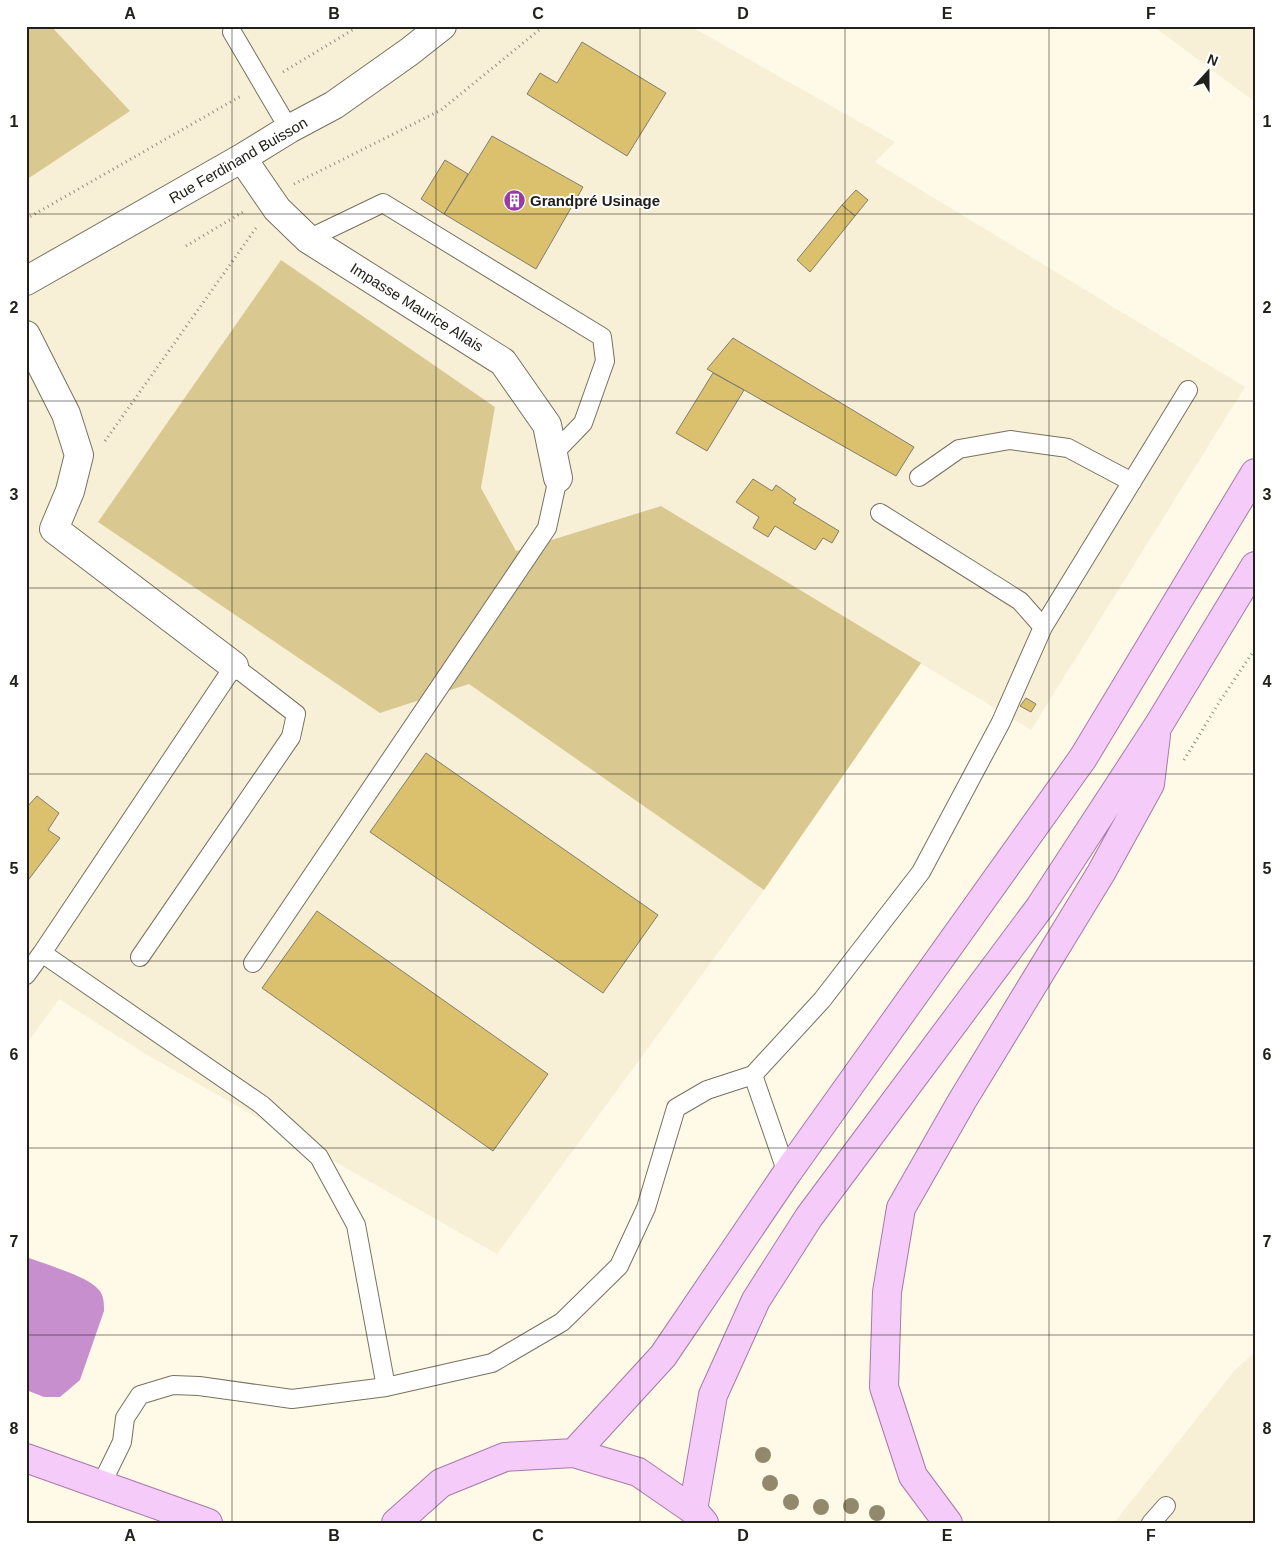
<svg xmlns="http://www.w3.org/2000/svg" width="1281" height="1549" font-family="Helvetica,sans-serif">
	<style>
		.built { fill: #f8f0d6 }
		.green { fill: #d9c890 }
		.water { fill: #c88fce }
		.building { fill: #dbc16d; stroke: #827d6d }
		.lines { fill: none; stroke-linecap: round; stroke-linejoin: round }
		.service-casing { stroke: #767161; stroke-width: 20 }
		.minor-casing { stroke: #767161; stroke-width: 30 }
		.primary-casing { stroke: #a77aa8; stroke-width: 30 }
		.path { stroke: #908c80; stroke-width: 3; stroke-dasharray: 1 4; stroke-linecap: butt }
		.service { stroke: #fff; stroke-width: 18 }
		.minor { stroke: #fff; stroke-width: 28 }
		.primary { stroke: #f5ccf9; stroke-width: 28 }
		.tree { fill: #92896c }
		.grid { fill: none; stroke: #22201a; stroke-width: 1; stroke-opacity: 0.55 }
		.labels { text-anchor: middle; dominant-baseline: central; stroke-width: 4; stroke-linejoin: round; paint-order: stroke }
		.street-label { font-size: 15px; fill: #22201a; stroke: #fff }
		.poi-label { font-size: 15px; font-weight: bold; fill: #22201a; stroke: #fff; text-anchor: start }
		.neatline { fill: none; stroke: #22201a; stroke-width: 2 }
		.grid-label { font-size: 16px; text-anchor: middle; font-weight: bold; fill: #22201a }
	</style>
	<rect width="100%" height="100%" fill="#fff9e7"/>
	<path class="built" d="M51 26H690L895 142 875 162 1245 387 1031 730 661 506 516 551 481 488 495 407 281 260 380 713 469 684 764 890 497 1254 144 1053 59 999 26 1045V180L130 111Z
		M1153 26H1255V102Z
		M1255 1352V1523H1114L1235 1370Z"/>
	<path class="green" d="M26 26H51L130 111 26 180Z
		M281 260 495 407 481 488 516 551 661 506 921 663 764 890 469 684 380 713 98 522Z"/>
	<path class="water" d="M26 1257C42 1263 89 1277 98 1289 104 1295 104 1303 104 1311L80 1380 60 1397H44L26 1390Z"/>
	<path class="building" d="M582 42 666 93 627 156 527 94 540 73 557 83Z
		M492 136 583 187 536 269 444 214Z
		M445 160 468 174 444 214 421 199Z
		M856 190 868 200 855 216 842 205Z
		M842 205 855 216 810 272 797 260Z
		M733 338 914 447 896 476 707 369Z
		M713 373 744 390 707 451 676 433Z
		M753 479 772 491 776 485 796 499 793 503 839 531 832 543 823 538 815 550 775 526 768 537 753 528 759 517 736 502Z
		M1026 698 1036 704 1031 712 1020 706Z
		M426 753 658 915 603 993 370 832Z
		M37 796 59 813 48 830 60 838 26 883V808Z
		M317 911 548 1074 493 1151 262 988Z"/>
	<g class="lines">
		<defs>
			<path id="service" d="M232 32 289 129
				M308 239 383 203 602 337 605 361 583 423 553 454
				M919 477 959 449 1010 440 1068 448 1132 482
				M880 513 1020 601 1043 627
				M140 957 291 737 296 714 234 666 42 953 262 1105 319 1157 356 1225 386 1387
				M253 963 547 528 558 478
				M26 975 42 953
				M753 1075 787 1173
				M101 1485 122 1442 125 1418 140 1395 173 1385 199 1386 292 1399 386 1387 492 1363 562 1322 619 1266 646 1208 676 1108 707 1090 753 1075 822 1000 921 872 1001 722 1043 627 1188 390
				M1151 1523 1166 1506"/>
			<path id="minor" d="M242 158 277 209 308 239 503 362 547 425 558 478
				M26 281 242 158 289 129 334 105 409 52 442 26
				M26 335 66 414 79 455 70 491 54 529 234 666"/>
			<path id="primary" d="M574 1453 663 1356 787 1173 1083 758 1255 473
				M26 1458 208 1523
				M693 1510 713 1395 756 1300 809 1217 1040 907 1158 726 1255 566
				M396 1523 441 1483 505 1457 574 1453 638 1472 693 1510 704 1523
				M948 1523 913 1476 884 1387 887 1292 901 1208 962 1101 1101 873 1150 784 1156 735"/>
		</defs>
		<use href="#service" class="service-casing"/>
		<use href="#minor" class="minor-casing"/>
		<use href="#primary" class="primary-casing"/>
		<path class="path" d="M283 72 359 26
			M294 184 441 110 544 26
			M26 219 241 96
			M186 246 243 212
			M105 441 256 228
			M1184 760 1220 701 1255 649"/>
		<use href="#service" class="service"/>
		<use href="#minor" class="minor"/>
		<use href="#primary" class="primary"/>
	</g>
	<g class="tree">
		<circle cx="763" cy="1455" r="8"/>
		<circle cx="770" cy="1483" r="8"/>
		<circle cx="791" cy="1502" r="8"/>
		<circle cx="851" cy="1506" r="8"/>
		<circle cx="821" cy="1507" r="8"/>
		<circle cx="877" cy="1513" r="8"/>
	</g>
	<path class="grid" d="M232 26V1523M436 26V1523M640 26V1523M845 26V1523M1049 26V1523M26 214H1255M26 401H1255M26 588H1255M26 774H1255M26 961H1255M26 1148H1255M26 1335H1255"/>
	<defs>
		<symbol id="building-disc" viewBox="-11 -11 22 22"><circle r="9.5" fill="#993ba4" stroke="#fff"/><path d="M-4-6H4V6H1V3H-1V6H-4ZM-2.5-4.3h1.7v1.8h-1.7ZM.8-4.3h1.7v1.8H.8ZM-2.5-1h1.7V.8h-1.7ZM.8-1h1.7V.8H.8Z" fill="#fff"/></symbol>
	</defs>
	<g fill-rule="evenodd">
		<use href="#building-disc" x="502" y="188" width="25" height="25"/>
	</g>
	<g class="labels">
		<g class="street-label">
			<text transform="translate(238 160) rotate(-30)">Rue Ferdinand Buisson</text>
			<text transform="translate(417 307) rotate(32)">Impasse Maurice Allais</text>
		</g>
		<g class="poi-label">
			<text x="530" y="200">Grandpré Usinage</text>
		</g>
	</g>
	<rect width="1281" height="1549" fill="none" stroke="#ffffff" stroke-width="55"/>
	<g transform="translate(1208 72) rotate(21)" stroke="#ffffff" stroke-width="4" paint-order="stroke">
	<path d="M0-4L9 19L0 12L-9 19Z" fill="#22201a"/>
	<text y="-8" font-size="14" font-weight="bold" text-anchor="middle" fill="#22201a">N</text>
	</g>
	<rect x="28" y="28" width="1226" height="1494" class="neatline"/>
	<g class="grid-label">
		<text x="130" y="19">A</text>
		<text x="334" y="19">B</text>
		<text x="538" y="19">C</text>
		<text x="743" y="19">D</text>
		<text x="947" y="19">E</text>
		<text x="1151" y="19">F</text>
		<text x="14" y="127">1</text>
		<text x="1267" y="127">1</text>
		<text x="14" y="313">2</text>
		<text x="1267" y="313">2</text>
		<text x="14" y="500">3</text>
		<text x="1267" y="500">3</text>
		<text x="14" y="687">4</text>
		<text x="1267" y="687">4</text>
		<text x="14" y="874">5</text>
		<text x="1267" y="874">5</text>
		<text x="14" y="1060">6</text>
		<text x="1267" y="1060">6</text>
		<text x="14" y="1247">7</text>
		<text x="1267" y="1247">7</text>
		<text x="14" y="1434">8</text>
		<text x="1267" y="1434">8</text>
		<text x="130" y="1541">A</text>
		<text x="334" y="1541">B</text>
		<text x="538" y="1541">C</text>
		<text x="743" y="1541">D</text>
		<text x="947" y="1541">E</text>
		<text x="1151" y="1541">F</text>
	</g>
</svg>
